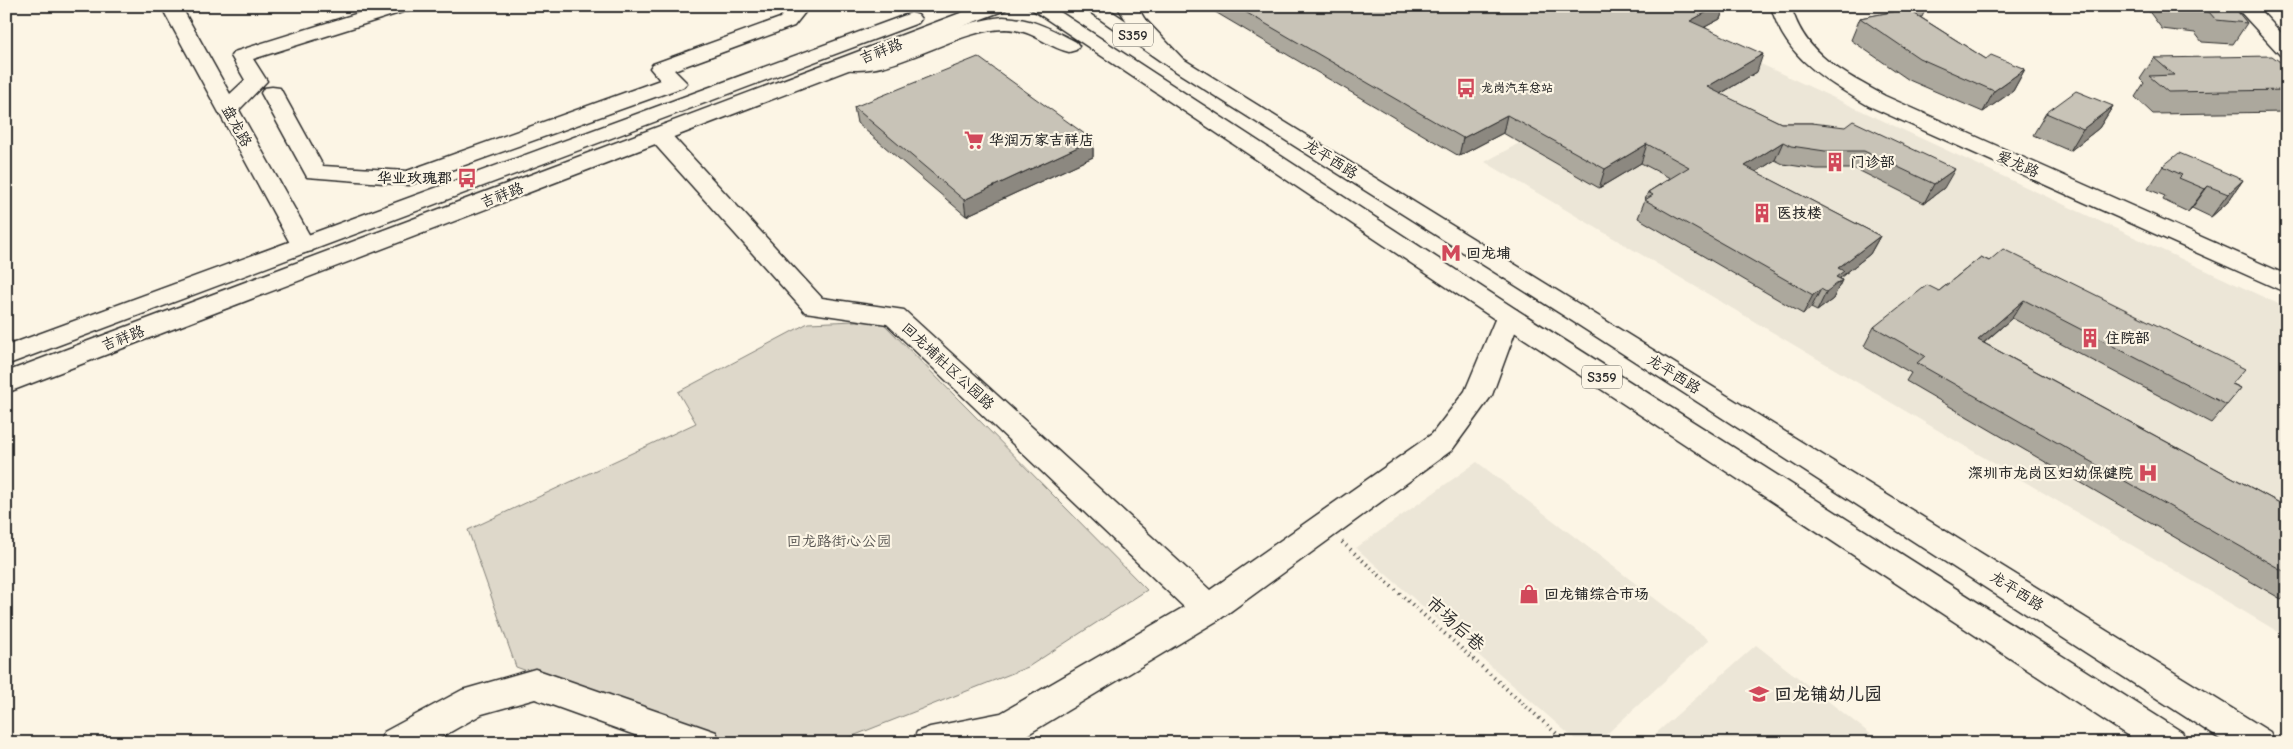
<svg xmlns="http://www.w3.org/2000/svg" width="2293" height="749" font-family="'Comic Neue','LXGW WenKai TC',sans-serif">
	<style>
		.built { fill: #ece6d7 }
		.green { fill: #ded8ca; stroke: #84827a }
		.lines { fill: none; stroke-linecap: round; stroke-linejoin: round }
		.minor-casing { stroke: #2b2b2b; stroke-width: 3 }
		.secondary-casing { stroke: #2b2b2b; stroke-width: 3 }
		.primary-casing { stroke: #2b2b2b; stroke-width: 3 }
		.path { stroke: #2b2b2b; stroke-width: 4; stroke-dasharray: 1 4.5; stroke-linecap: butt }
		.minor { fill: #fcf5e5; fill-rule: evenodd }
		.secondary { fill: #fcf5e5; fill-rule: evenodd }
		.primary { fill: #fcf5e5; fill-rule: evenodd }
		.wall { fill: #aca89d; stroke: #2b2b2b }
		.shaded-wall { fill: #8c8880; stroke: #2b2b2b }
		.building { fill: #c8c3b7; stroke: #2b2b2b }
		.labels { text-anchor: middle; dominant-baseline: central; stroke-width: 4.5; stroke-linejoin: round; paint-order: stroke }
		.far-poi-label { font-size: 12px; font-weight: bold; fill: #2b2b2b; stroke: #fcf5e5; text-anchor: start }
		.shield { fill: #fcf5e5; stroke: #6a6863; stroke-width: 1 }
		.shield-label { font-size: 14px; font-weight: bold; fill: #2b2b2b }
		.street-label { font-size: 15px; fill: #2b2b2b; stroke: #fcf5e5 }
		.poi-label { font-size: 15px; font-weight: bold; fill: #2b2b2b; stroke: #fcf5e5; text-anchor: start }
		.park-label { font-size: 15px; fill: #585653; stroke: #fcf5e5 }
		.near-street-label { font-size: 18px; fill: #2b2b2b; stroke: #fcf5e5 }
		.near-poi-label { font-size: 18px; font-weight: bold; fill: #2b2b2b; stroke: #fcf5e5; text-anchor: start }
	</style>
	<rect width="100%" height="100%" fill="#fcf5e5"/>
	<filter id="ink" filterUnits="userSpaceOnUse"><feTurbulence type="fractalNoise" baseFrequency=".02" numOctaves="2"/><feDisplacementMap in="SourceGraphic" scale="10" xChannelSelector="R" yChannelSelector="G"/><feConvolveMatrix kernelMatrix="1 2 1 2 8 2 1 2 1" color-interpolation-filters="sRGB"/></filter>
	<g filter="url(#ink)">
		<path class="built" d="M1707 39 2287 308V637L1485 162Z
			M1477 462 1709 640 1597 743H1579L1356 548Z
			M1756 645 1882 743H1645Z"/>
		<path class="green" d="M880 320 1147 590 1028 667 835 743H725L516 667 468 530 696 423 678 392 808 323Z"/>
		<g class="lines">
			<defs>
				<path id="minor" d="M161 6H181L230 94 245 80 231 56 234 52 381 6H412L409 10 253 59 267 81 239 110 315 245 312 251 303 253 294 251 291 245Z
					M790 6H810L794 26 674 70 687 83 683 87 409 185 307 177 261 93 264 88 272 87 280 88 323 166 407 171 660 80 650 68 653 64 780 18Z
					M1771 6H1791C1804 55 1844 73 1885 96L2287 275V293L1869 106C1827 81 1784 57 1771 6Z
					M2235 6H2256L2287 39V57L2280 55Z
					M659 128 667 130 822 298 904 310 1210 590 1432 434 1465 391 1499 310 1508 307 1517 310 1521 316 1492 395 1452 450 1220 619 1020 739 1011 743H912L917 732 930 727 1001 713 1184 607 887 324 805 312 651 140 648 135 651 130Z
					M535 669 716 732 721 743H657L535 699 482 714 431 743H379L384 732 462 690Z"/>
				<path id="secondary" d="M979 6H1008L1005 10 6 393V372Z
					M1117 6H1137L1144 18 1182 58 1185 62 1182 66 1175 68 1168 66 1129 25Z
					M911 13 918 15 921 19 918 23 6 365V346Z"/>
				<path id="primary" d="M1027 6H1051L1517 310 2182 732 2187 743H2139L1499 322Z
					M1081 6H1104L1183 59 2270 732 2275 743H2226L1569 319 1169 67Z
					M1003 17C1034 19 1049 28 1076 42L1079 46 1076 50 1069 52C1044 46 1035 30 1005 29 953 29 890 81 840 68L837 64 840 60C853 56 868 57 882 54 925 43 957 22 1003 17Z"/>
			</defs>
			<use href="#minor" class="minor-casing"/>
			<use href="#secondary" class="secondary-casing"/>
			<use href="#primary" class="primary-casing"/>
			<path class="path" d="M1342 542 1567 743"/>
			<use href="#minor" class="minor"/>
			<use href="#secondary" class="secondary"/>
			<use href="#primary" class="primary"/>
		</g>
		<path class="wall" d="M1205 6H1725L1720 19 1705 27 1757 72 1720 94 1781 123H1812L1944 188 1924 203 1856 169H1817L1783 164 1775 160 1756 172 1880 236 1870 254 1841 277 1840 279 1842 280 1833 299 1817 311 1811 308 1803 314 1638 218 1648 192 1670 178 1641 163 1599 188 1503 133 1459 156Z
			M1892 6H1927L1922 17H1920L1986 59 2025 69 2013 91 1983 112 1909 80 1851 40 1860 18 1892 12Z
			M2145 6H2233L2247 23 2233 44 2202 42 2195 33 2162 29Z
			M2154 58 2287 67V112L2153 114 2135 97 2144 83 2140 79Z
			M2113 106 2099 128 2070 151 2033 135 2046 113Z
			M854 107 1093 140V157L966 216 857 123Z
			M2163 166 2243 180 2227 203 2211 217 2192 208 2188 212 2163 200 2165 196 2148 189Z
			M1981 257 2241 388 2211 423 2012 318 1984 343 2287 507V594L2281 599 1906 381 1911 373 1864 346 1874 327 1939 291Z"/>
		<path class="shaded-wall" d="M1718 6H1725L1720 19 1684 38 1690 21Z
			M1763 54 1757 72 1701 105 1707 87Z
			M2025 69 2013 91 1983 112 1994 91Z
			M2113 106 2099 128 2070 151 2083 129Z
			M1507 115 1503 133 1459 156 1463 138Z
			M1093 140V157L966 216 964 200Z
			M1783 142 1775 160 1737 184 1745 166Z
			M1647 144 1641 163 1599 188 1605 169Z
			M1955 169 1944 188 1924 203 1934 184Z
			M2243 180 2227 203 2211 217 2228 194Z
			M2208 186 2192 208 2188 212 2205 189Z
			M1880 236 1870 254 1841 277 1837 284 1842 280 1833 299 1817 311 1838 268Z
			M1821 289 1811 308 1803 314 1813 295Z
			M2024 300 2012 318 1966 358 1978 340Z"/>
		<path class="building" d="M1235 6H1718L1690 21 1763 54 1707 87 1781 123H1812L1845 127 1853 121 1955 169 1934 184 1864 151H1825L1791 146 1783 142 1745 166 1880 236 1838 268 1844 271 1836 277 1842 280 1826 292 1821 289 1813 295 1645 200 1653 195 1648 192 1689 167 1647 144 1605 169 1507 115 1463 138Z
			M2174 6H2233L2247 23 2216 20 2209 12 2175 8Z
			M1907 9 1986 59 1991 55 2025 69 1994 91 1919 58 1860 18Z
			M2272 56 2287 67V90L2168 92 2149 76 2174 75 2154 58Z
			M978 57 1093 140 964 200 854 107Z
			M2076 91 2113 106 2083 129 2046 113Z
			M2179 153 2243 180 2228 194 2208 186 2205 189 2179 178 2182 175 2163 166Z
			M2003 249 2245 369 2232 384 2241 388 2227 405 2024 300 1978 340 2287 507V573L1917 363 1925 356 1874 327 1927 285 1939 291 1981 257 1989 261Z"/>
	</g>
	<defs>
		<symbol id="bus-bare" viewBox="-9 -9 18 18"><path d="M-5-6H5V4H4V6H2V4H-2V6H-4V4H-5ZM-3.5-4V0h7V-4ZM-3.5 1.2v1.5H-2V1.2ZM2 1.2v1.5H3.5V1.2Z" fill="#d1495b" stroke="#fcf5e5" stroke-width="2.5" paint-order="stroke"/></symbol>
		<symbol id="supermarket-bare" viewBox="-9 -9 18 18"><path d="M-6-5.5h2.5l.6 2H6L4.5 2H-2.5L-4.4-4H-6ZM-1.5 3.2a1.3 1.3 0 1 0 .1 0ZM3 3.2a1.3 1.3 0 1 0 .1 0Z" fill="#d1495b" stroke="#fcf5e5" stroke-width="2.5" paint-order="stroke"/></symbol>
		<symbol id="building-bare" viewBox="-9 -9 18 18"><path d="M-4-6H4V6H1V3H-1V6H-4ZM-2.5-4.3h1.7v1.8h-1.7ZM.8-4.3h1.7v1.8H.8ZM-2.5-1h1.7V.8h-1.7ZM.8-1h1.7V.8H.8Z" fill="#d1495b" stroke="#fcf5e5" stroke-width="2.5" paint-order="stroke"/></symbol>
		<symbol id="metro-bare" viewBox="-9 -9 18 18"><path d="M-5.5 5V-5H-3L0 0L3-5H5.5V5H3V-.5L0 4L-3-.5V5Z" fill="#d1495b" stroke="#fcf5e5" stroke-width="2.5" paint-order="stroke"/></symbol>
		<symbol id="hospital-bare" viewBox="-9 -9 18 18"><path d="M-5-5h3v3.5h4V-5h3V5h-3V1.5h-4V5h-3Z" fill="#d1495b" stroke="#fcf5e5" stroke-width="2.5" paint-order="stroke"/></symbol>
		<symbol id="shop-bare" viewBox="-9 -9 18 18"><path d="M-5-2.5h2.3a2.7 3.5 0 0 1 5.4 0H5L5.5 6h-11ZM-1.5-2.5h3a1.5 2.3 0 0 0-3 0Z" fill="#d1495b" stroke="#fcf5e5" stroke-width="2.5" paint-order="stroke"/></symbol>
		<symbol id="school-bare" viewBox="-9 -9 18 18"><path d="M0-5L7-2L0 1L-7-2ZM-4 1L0 2.5L4 1V4Q0 6-4 4Z" fill="#d1495b" stroke="#fcf5e5" stroke-width="2.5" paint-order="stroke"/></symbol>
	</defs>
	<g fill-rule="evenodd">
		<use href="#bus-bare" x="1452" y="74" width="28" height="28"/>
		<use href="#supermarket-bare" x="960" y="126" width="28" height="28"/>
		<use href="#building-bare" x="1821" y="148" width="28" height="28"/>
		<use href="#bus-bare" x="453" y="164" width="28" height="28"/>
		<use href="#building-bare" x="1748" y="199" width="28" height="28"/>
		<use href="#metro-bare" x="1437" y="239" width="28" height="28"/>
		<use href="#building-bare" x="2076" y="324" width="28" height="28"/>
		<use href="#hospital-bare" x="2134" y="459" width="28" height="28"/>
		<use href="#shop-bare" x="1515" y="580" width="28" height="28"/>
		<use href="#school-bare" x="1745" y="680" width="28" height="28"/>
	</g>
	<g class="labels">
		<g class="far-poi-label">
			<text x="1481" y="88">龙岗汽车总站</text>
		</g>
		<g class="shield">
			<rect x="1113" y="23.5" width="40" height="23" rx="4"/>
			<rect x="1582" y="365.5" width="40" height="23" rx="4"/>
		</g>
		<g class="shield-label">
			<text x="1133" y="35">S359</text>
			<text x="1602" y="377">S359</text>
		</g>
		<g class="street-label">
			<text transform="translate(881 51) rotate(-21)">吉祥路</text>
			<text transform="translate(237 126) rotate(61)">盘龙路</text>
			<text transform="translate(1331 159) rotate(32)">龙平西路</text>
			<text transform="translate(2018 164) rotate(24)">爱龙路</text>
			<text transform="translate(502 195) rotate(-21)">吉祥路</text>
			<text transform="translate(123 338) rotate(-21)">吉祥路</text>
			<text transform="translate(948 366) rotate(43)">回龙埔社区公园路</text>
			<text transform="translate(1674 374) rotate(32)">龙平西路</text>
			<text transform="translate(2017 591) rotate(32)">龙平西路</text>
		</g>
		<g class="poi-label">
			<text x="989" y="140">华润万家吉祥店</text>
			<text x="1850" y="162">门诊部</text>
			<text x="452" y="178" text-anchor="end">华业玫瑰郡</text>
			<text x="1777" y="213">医技楼</text>
			<text x="1466" y="253">回龙埔</text>
			<text x="2105" y="338">住院部</text>
			<text x="2133" y="473" text-anchor="end">深圳市龙岗区妇幼保健院</text>
			<text x="1544" y="594">回龙铺综合市场</text>
		</g>
		<g class="park-label">
			<text x="839" y="541">回龙路街心公园</text>
		</g>
		<g class="near-street-label">
			<text transform="translate(1455 624) rotate(42)">市场后巷</text>
		</g>
		<g class="near-poi-label">
			<text x="1774" y="694">回龙铺幼儿园</text>
		</g>
	</g>
	<rect width="2293" height="749" fill="none" stroke="#fcf5e5" stroke-width="25"/>
	<rect x="12" y="12" width="2268" height="724" fill="none" stroke="#2b2b2b" stroke-width="2" filter="url(#ink)"/>
</svg>
